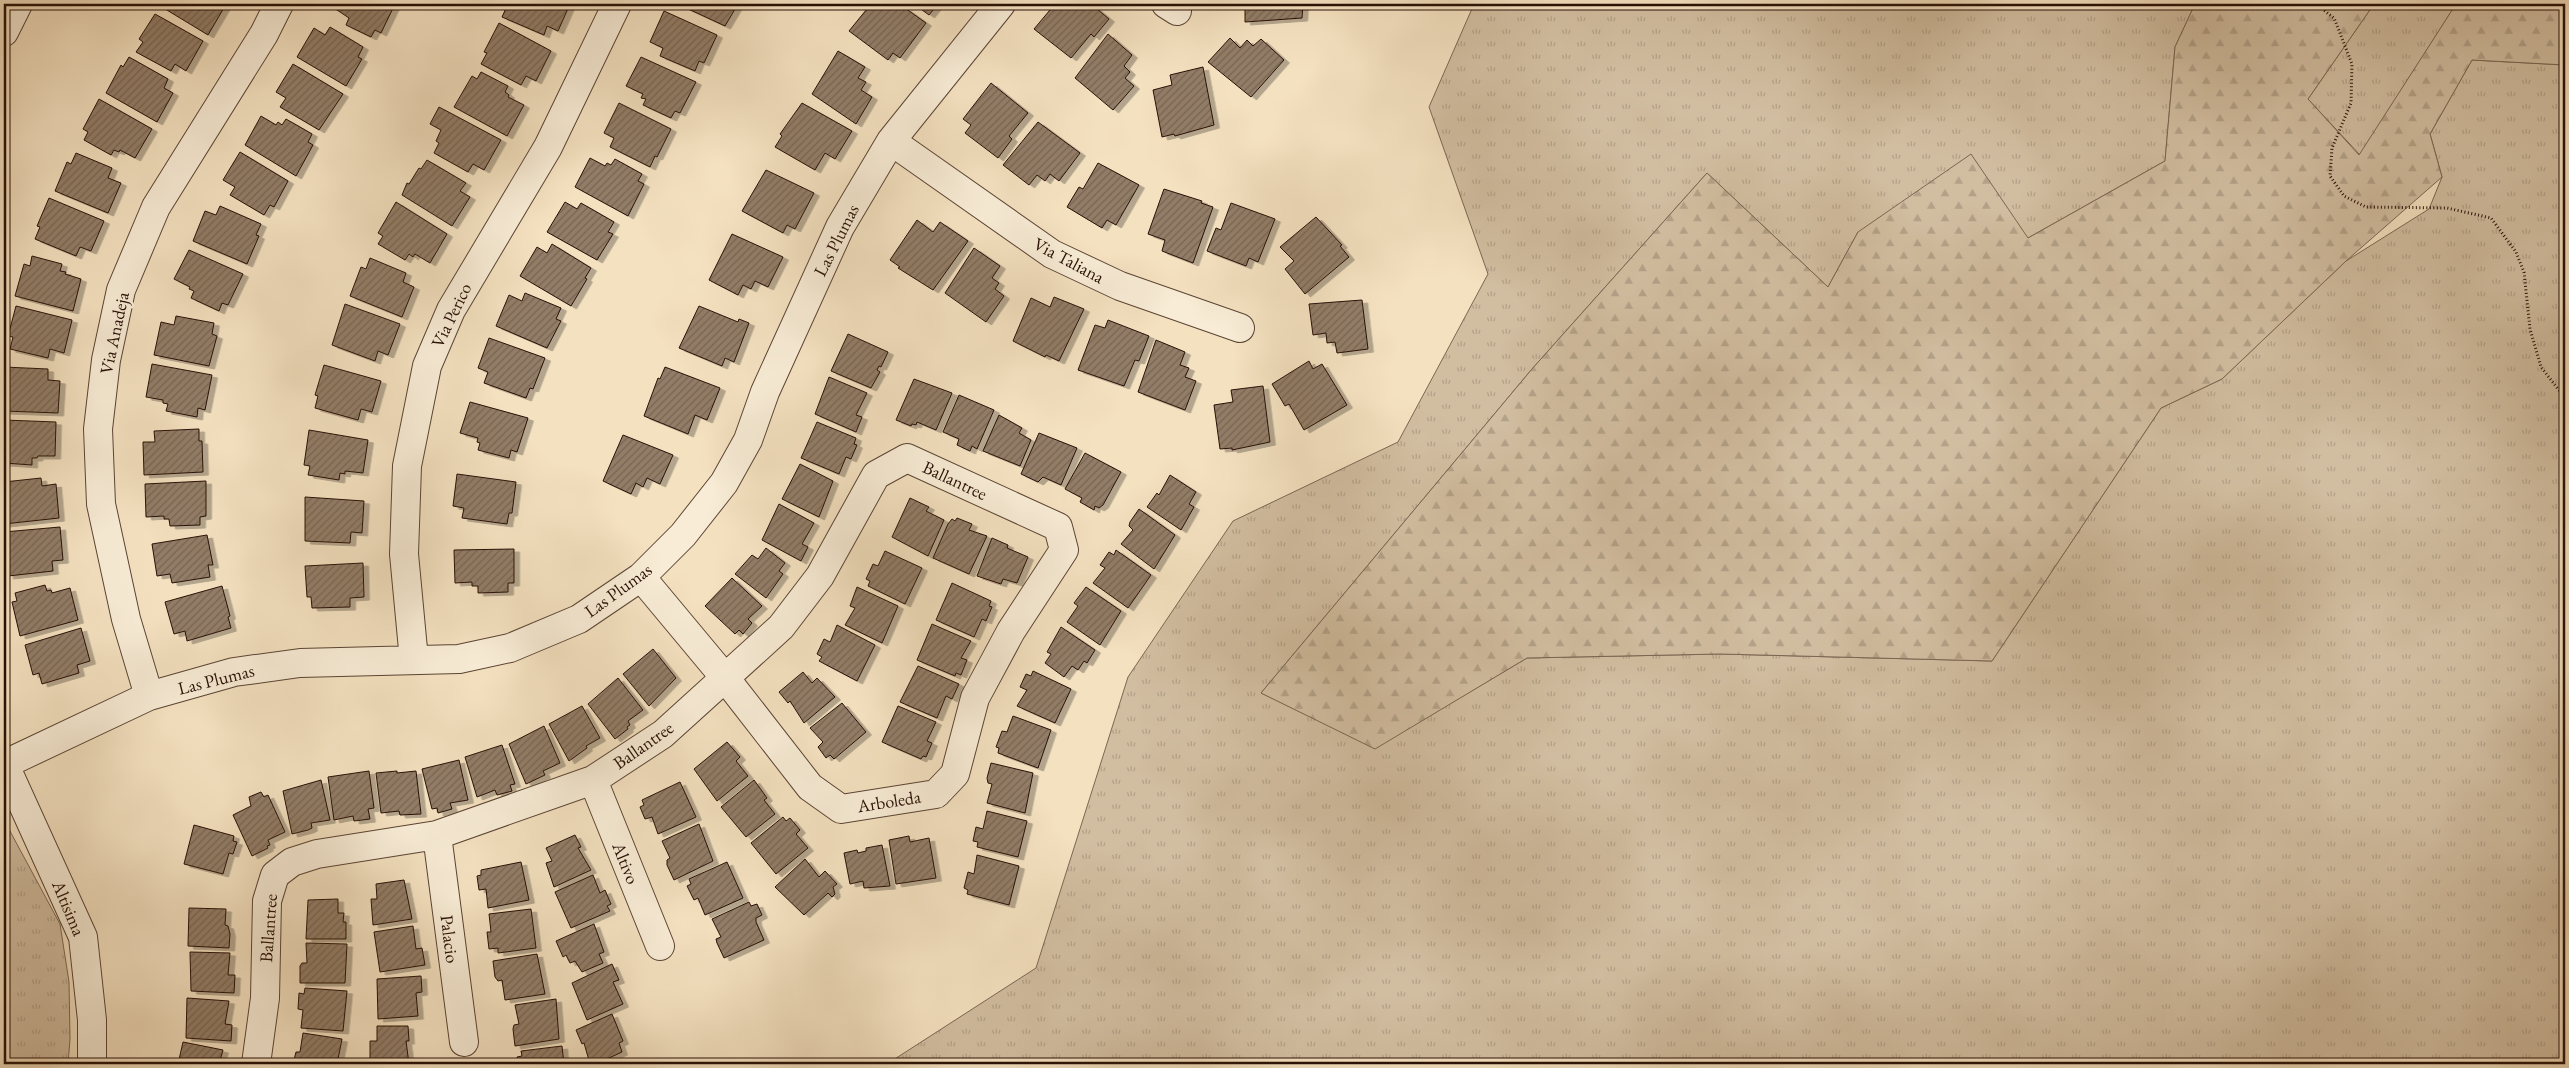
<svg xmlns="http://www.w3.org/2000/svg" width="2569" height="1068" font-family="'EB Garamond',serif">
	<style>
		.grass { fill: url(#grass-tufts); stroke: #7c6653 }
		.forest { fill: url(#forest-firs); stroke: #7c6653 }
		.building { fill: url(#building-hatch); stroke: #281006; filter: url(#shadow) }
		.lines { fill: none; stroke-linecap: round; stroke-linejoin: round }
		.minor-casing { stroke: #5b4434; stroke-width: 30 }
		.path { stroke: #281006; stroke-width: 3; stroke-dasharray: 1 2.5; stroke-linecap: butt }
		.minor { stroke: #f8ecd6; stroke-width: 28 }
		.labels { text-anchor: middle; dominant-baseline: central; stroke-width: 5; stroke-linejoin: round; paint-order: stroke }
		.street-label { font-size: 18px; fill: #281006; stroke: #f8ecd6 }
	</style>
	<defs>
		<pattern id="grass-tufts" width="24" height="20" patternUnits="userSpaceOnUse" patternTransform="scale(1.25)"><rect width="24" height="20" fill="#d1bda0"/><path d="M3 7l-1-3M5 7V3M7 7l1-3M15 17l-1-3M17 17v-4M19 17l1-3" fill="none" stroke="#b3a188"/></pattern>
		<pattern id="forest-firs" width="22" height="20" patternUnits="userSpaceOnUse" patternTransform="scale(1.25)"><rect width="22" height="20" fill="#d1bda0"/><path d="M5 1l3.5 6h-7zM16 11l3.5 6h-7z" fill="#b3a188"/></pattern>
		<pattern id="building-hatch" width="6" height="6" patternUnits="userSpaceOnUse" patternTransform="scale(1.25)"><rect width="6" height="6" fill="#927d67"/><path d="M-1 1l2-2M0 6l6-6M5 7l2-2" fill="none" stroke="#776553"/></pattern>
		<filter id="shadow"><feDropShadow dx="5.5" dy="3" stdDeviation="0" flood-color="#0004"/></filter>
	</defs>
	<rect width="100%" height="100%" fill="#f4e1c0"/>
	<filter id="stains"><feTurbulence type="fractalNoise" baseFrequency=".004" numOctaves="4"/><feColorMatrix values="0 0 0 0 .2 0 0 0 0 .09 0 0 0 0 .02 0 0 0 .5 -.17"/></filter>
	<radialGradient id="worn" r=".72"><stop offset=".6" stop-color="#630" stop-opacity="0"/><stop offset="1" stop-color="#630" stop-opacity=".3"/></radialGradient>
	<path class="grass" d="M1474 4H2195L2175 47 2165 161 2028 238 1858 232 1828 287 1707 173 1532 369 1261 693 1375 748 1527 658 1720 654 1992 661 2161 408 2222 379 2346 261 2429 209 2442 177 2430 134 2472 60 2565 65V1064H887L1036 968 1128 677 1233 521 1398 442 1488 274 1429 107Z
		M2374 4H2456L2360 155 2308 99Z
		M4 820 60 924 69 982 70 1039 68 1064H4Z"/>
	<path class="forest" d="M2195 4H2374L2308 99 2359 155 2456 4H2565V65L2472 60 2430 134 2442 177 2346 261 2222 379 2161 408 1992 661 1720 654 1527 658 1375 749 1261 693 1532 369 1707 173 1828 287 1858 232 1971 154 2028 238 2165 161 2175 47Z"/>
	<path class="building" d="M157 4H220L225 6 208 35Z
		M328 4H395L381 33 375 30 371 37 346 25 349 18Z
		M505 4H570L558 31 547 26 544 35 502 17 507 6Z
		M685 4H738L725 26 684 7Z
		M871 4H895L904 10 905 8 926 23 900 58 893 53 888 60 849 31Z
		M914 4H938L929 15Z
		M1055 4H1091L1109 19 1094 37 1091 34 1071 58 1034 29Z
		M1245 4H1303L1302 18 1245 22Z
		M664 11 717 35 704 63 699 61 695 71 660 56 663 48 650 42Z
		M155 14 203 41 186 71 175 64 171 71 136 52 143 42 139 39Z
		M499 23 551 51 536 81 526 76 521 85 481 64 487 53 484 52Z
		M330 27 363 47 358 57 362 59 346 86 297 57 314 28 325 35Z
		M1108 34 1132 55 1124 66 1130 72 1125 78 1134 86 1113 110 1075 78Z
		M1230 38 1240 48 1247 40 1253 46 1261 39 1284 60 1251 97 1208 62Z
		M838 51 865 67 858 78 866 82 861 90 872 97 856 124 812 94Z
		M129 57 168 79 164 88 173 93 157 122 106 93 121 65 123 67Z
		M641 57 696 82 680 113 675 111 671 118 643 105 646 99 641 98 643 94 626 86Z
		M293 64 343 94 319 130 280 107 286 98 276 92Z
		M1203 67 1214 125 1175 136 1174 134 1162 137 1153 90 1172 85 1170 75Z
		M481 72 508 86 505 92 509 95 508 97 524 105 507 136 454 107 472 76 477 79Z
		M991 83 1028 113 1009 136 1012 139 998 158 965 133 971 125 963 119Z
		M99 99 152 129 135 158 120 150 119 152 114 150 111 155 84 140 88 132 83 129Z
		M619 103 671 129 657 157 655 156 650 167 610 147 614 138 604 133Z
		M802 103 852 131 835 159 825 153 815 170 775 147 782 136 780 134Z
		M439 107 501 140 484 170 473 164 468 172 434 153 439 143 436 141 441 130 430 124Z
		M261 116 276 125 278 122 282 125 286 119 312 134 308 142 313 145 296 176 245 145Z
		M1038 122 1080 153 1059 181 1050 174 1045 181 1037 175 1029 185 1003 165Z
		M240 152 288 181 274 207 270 205 264 215 230 195 235 187 223 180Z
		M76 153 112 168 108 178 121 183 108 213 55 191 67 162 71 164Z
		M590 158 605 166 607 163 611 165 615 159 642 174 638 181 644 184 628 216 575 187Z
		M427 160 466 183 460 191 470 197 452 226 402 195 407 183 409 184 419 168 421 169Z
		M1098 163 1139 185 1116 225 1107 220 1102 228 1067 207 1079 187 1083 189Z
		M766 170 814 193 795 229 787 225 783 233 742 211Z
		M1164 189 1202 201 1201 203 1213 207 1193 263 1162 251 1165 240 1148 234Z
		M49 198 104 221 91 251 80 247 76 256 35 239 40 227 37 226Z
		M396 202 447 234 430 263 415 254 413 257 409 254 405 260 378 244 383 236 378 233Z
		M565 202 577 209 581 203 614 222 608 232 613 234 597 260 547 232Z
		M1231 203 1275 219 1258 262 1249 258 1246 266 1207 251 1216 228 1221 230Z
		M220 206 261 224 256 235 259 236 247 264 193 241 205 211 216 215Z
		M1316 217 1342 245 1340 246 1349 257 1305 294 1285 269 1294 261 1280 247Z
		M917 220 933 232 940 222 968 241 933 290 898 268 900 267 890 260Z
		M732 234 783 257 768 287 755 281 751 289 743 285 738 295 709 280Z
		M552 244 591 268 585 278 587 279 571 306 520 276 537 247 547 253Z
		M974 248 1000 266 992 278 999 283 995 289 1004 296 986 322 945 293Z
		M189 250 243 274 228 305 222 303 219 311 191 298 194 291 189 289 190 287 174 279Z
		M32 256 62 264 60 271 66 272 65 274 81 279 73 311 15 296 24 264 30 266Z
		M370 258 406 273 403 282 414 287 402 317 350 296 361 267 366 269Z
		M525 293 561 308 556 319 561 321 547 348 496 326 509 295 522 301Z
		M1054 297 1084 309 1059 361 1046 355 1045 357 1013 341 1031 298 1050 307Z
		M1362 300 1368 349 1337 353 1335 342 1327 343 1326 333 1313 335 1309 304Z
		M345 304 400 324 388 355 378 351 375 361 332 345Z
		M16 306 72 320 64 353 50 349 48 358 10 349 13 337 8 336Z
		M699 306 738 322 739 319 749 323 734 362 725 358 722 366 679 348Z
		M176 316 214 323 212 334 217 336 209 366 154 355 161 322 174 325Z
		M1108 320 1149 336 1139 361 1135 360 1124 386 1078 370 1095 325 1105 328Z
		M848 334 888 352 881 367 879 366 877 370 880 372 871 388 831 371Z
		M489 338 545 358 533 389 530 388 526 398 484 383 488 372 478 368Z
		M1156 340 1185 352 1180 365 1189 368 1185 377 1196 381 1185 410 1138 392Z
		M1309 361 1313 369 1322 364 1347 405 1304 430 1289 404 1285 406 1272 384Z
		M152 364 212 375 205 410 198 408 197 417 166 411 168 404 163 403V400L146 397Z
		M324 365 381 381 372 412 361 409 358 420 315 408 318 396 315 395Z
		M4 367 48 369V380L60 381 58 413 4 411Z
		M665 367 720 388 707 420 695 415 688 434 644 416 658 378 660 379Z
		M829 377 867 393 856 415 862 417 856 432 815 414Z
		M914 379 952 393 936 430 917 422 916 425 912 424 911 426 896 420Z
		M1263 386 1270 442 1232 450V448L1220 449 1214 405 1233 402 1231 390Z
		M959 395 994 410 977 449 972 446 970 451 957 445 959 439 943 432Z
		M470 402 528 418 517 452 511 450 509 458 478 450 480 443 477 442 478 438 460 433Z
		M999 415 1022 428 1019 433 1031 440 1020 466 983 451Z
		M4 420 56 422 55 456H38L37 458H32V465L4 463Z
		M817 422 856 438 854 444 857 445 851 459 846 457 839 474 801 458Z
		M199 429V441H202L203 472 144 475 143 442H155L154 431Z
		M309 430 368 440 363 473 345 471V474L340 473 339 480 308 475 310 466 304 465Z
		M1039 433 1077 448 1061 485 1043 477 1038 482 1021 474Z
		M623 435 673 455 660 484 647 478 643 487 636 483 631 494 603 481Z
		M1085 453 1121 472 1103 505 1099 508 1095 506 1094 510 1080 502 1082 498 1065 489Z
		M800 464 833 481 819 517 782 499Z
		M457 474 516 482 512 513H509L507 524 462 518 464 508 453 506Z
		M1170 475 1196 492 1189 504 1194 507 1181 530 1147 507 1157 493 1159 495Z
		M41 478 42 486 56 484 59 518 4 524V482Z
		M206 481V516L200 517V525L170 526 169 519H164V516L146 517 145 484Z
		M305 497 364 501 362 533 351 532 350 543 305 541Z
		M910 498 929 507 926 511 944 520 928 556 892 537Z
		M779 504 814 523 802 544 808 547 801 561 762 540Z
		M1139 509 1175 535 1154 569 1121 544 1133 530 1129 526 1130 522Z
		M957 518 972 524 969 530 987 536 969 574 933 558 948 524 952 519 955 521Z
		M60 527 63 560 52 561 53 571 8 576 7 564H5L4 532Z
		M207 535 213 565H208L210 577 172 583 170 574 157 576 152 544Z
		M992 538 1008 545 1007 548 1028 557 1017 583 1003 579 1001 584 977 576Z
		M766 548 785 563 779 571 783 574 766 598 735 574 752 555 758 559Z
		M514 549V583H508V592L478 593V586H472V582L455 583 454 550Z
		M1116 550 1151 575 1128 608 1093 583 1105 568 1100 565 1109 552 1114 555Z
		M885 551 922 568 905 604 868 586 870 581 866 579 873 564 878 566Z
		M363 563 364 597 350 598V607L312 608 311 597H307L305 566Z
		M732 578 762 606 748 619 752 623 743 634 739 630 735 634 705 606Z
		M952 583 991 601 989 606 992 607 986 621 982 619 974 637 936 620Z
		M45 585 47 591 51 590 52 593 70 588 78 620 20 636 12 602 17 601 15 593Z
		M222 586 230 616 228 617 231 628 187 641 185 631 174 634 165 602Z
		M857 587 898 606 882 643 845 625 855 608 850 606Z
		M1086 587 1121 611 1100 645 1067 622 1078 606 1074 603Z
		M932 624 971 641 961 658 967 660 961 675 956 673 955 676 917 660Z
		M837 625 875 645 857 681 819 661 822 657 817 654 824 639 830 642 831 640Z
		M1061 627 1095 650 1087 663 1084 661 1078 670 1072 666 1064 677 1045 663 1051 654 1047 652Z
		M81 628 90 661 77 665 79 673 42 684 39 673 33 675 25 645Z
		M653 649 676 678 649 706 623 674Z
		M918 666 959 684 952 699 946 696 937 718 900 702Z
		M1033 671 1071 689 1055 723 1017 706 1027 690 1020 687 1026 674 1031 676Z
		M803 672 812 683 817 678 835 697 804 723 790 701 788 703 779 692Z
		M618 678 643 710 628 721 630 725 627 727 628 729 615 739 588 704Z
		M842 703 866 732 834 759 830 755 826 758 818 747 823 742 810 728Z
		M582 706 600 738 586 746 587 748 569 761 549 724Z
		M898 706 936 722 927 741 932 743 926 757 923 756 921 759 882 742Z
		M1013 716 1051 730 1038 768 998 753 999 748 996 747 1002 731 1007 732Z
		M544 726 560 763 543 771 545 775 526 784 509 744Z
		M727 742 740 757 736 761 748 776 717 801 694 769Z
		M502 745 515 784 510 785 512 791 497 795 495 790 477 797 465 757Z
		M459 760 468 800 450 803 452 809 438 813 437 808 432 809 422 769Z
		M991 763 1033 773 1025 813 987 803 992 784 988 783 987 778Z
		M369 771 374 808 368 809 370 819 354 821 353 816 334 820 328 777Z
		M397 771V773L416 771 421 814 400 815 399 811 381 813 376 773Z
		M321 780 330 820 311 823 312 828 308 830 292 834 283 791Z
		M754 780 767 798 764 800 775 814 746 837 721 807Z
		M680 782 696 817 658 834 652 817 645 819 640 807 644 805 642 800Z
		M261 792 264 797 268 795 285 832 268 840 270 845 267 846 268 848 252 856 233 815 251 806 249 797Z
		M987 811 1027 821 1018 857 977 847 978 842 973 841 976 827 983 829Z
		M783 817 786 821 790 818 800 830 796 834 808 848 776 874 751 843Z
		M699 824 713 861 674 880 667 865V860L670 858 662 841Z
		M194 825 234 836 233 841 237 842 233 854 229 853 223 874 184 864Z
		M575 835 581 847 578 848 591 870 554 887 546 863 552 861 546 848Z
		M909 836 910 842 929 838 936 878 896 884 889 840Z
		M882 845 890 886 864 888 863 881 850 884 844 853 857 850 858 853 866 851V848Z
		M977 855 1019 866 1009 905 967 894 968 890 964 888 968 872 974 874Z
		M805 859 819 877 825 871 837 884 833 887 835 894 832 897 828 893 804 915 775 887Z
		M521 862 529 900 488 908 486 889 479 890 477 876 481 875V870Z
		M727 862 743 898 705 915 698 898 694 900 687 886 691 884 689 879Z
		M593 875 600 893 605 890 611 904 607 906 610 911 571 928 555 892Z
		M404 880 412 919 373 925 371 899H377L376 884Z
		M338 899V913H344L343 922H346V939H306L308 900Z
		M749 902 751 906 757 904 762 915 756 918V922L764 940 724 958 717 943 716 939 721 937 712 919Z
		M189 908 226 909 225 925 228 926 230 934 229 948 188 946Z
		M531 909 536 948 498 953V948L489 949 487 932H491L489 914Z
		M594 924 604 952 599 954 603 963 582 972 575 961 570 963 566 955 563 957 556 941Z
		M413 926 416 949 422 948 425 965 380 972 374 932Z
		M306 943 347 944 345 983H300V966L302 963H307Z
		M190 952 230 953 228 975H235L234 993 191 991Z
		M537 954 545 994 505 1000 502 980 498 981 495 977 493 961Z
		M612 964 619 980 613 982 623 1004 587 1020 572 983Z
		M421 976 422 992 416 993 418 1016 378 1019 377 979Z
		M305 988 347 991 343 1031 301 1028 303 1010 298 1009 299 993 304 994Z
		M187 998 229 1001 225 1024 232 1025 231 1041 186 1038Z
		M556 999 559 1039 515 1046 513 1029 514 1025 519 1024 515 1005Z
		M612 1014 623 1041 619 1043 622 1052 596 1064H590L584 1043 582 1044 576 1030Z
		M377 1026H408L409 1041H406L409 1064H370V1041H377Z
		M303 1033 342 1039 337 1064H293L296 1052H300Z
		M183 1042 223 1050 219 1064H178Z
		M562 1046 564 1064H518L517 1057 522 1056 521 1051Z"/>
	<g class="lines">
		<defs>
			<path id="minor" d="M1166 4 1177 11
				M4 32 18 4
				M891 141 1052 254 1120 286 1240 328
				M414 660 404 554 407 466 427 366 451 310 548 147 617 4
				M149 696 126 619 101 504 98 429 106 360 121 290 156 207 264 34 279 4
				M4 763 83 937 92 1020V1064
				M5 764 149 696 234 672 300 663 459 659 510 648 579 619 641 577 683 535 724 483 748 440 765 392 840 227 891 141 1001 4
				M593 780 660 946
				M437 835 464 1042
				M256 1064 265 998 267 901 275 875 292 862 317 854 437 835 593 780 663 734 781 627 820 576 876 475 907 458 1058 527 1064 550 1011 631 975 698 955 774 936 794 841 809 810 787 726 679 641 577"/>
		</defs>
		<use href="#minor" class="minor-casing"/>
		<path class="path" d="M2316 4 2334 18 2352 64 2351 103 2332 148 2330 176 2344 196 2366 207 2447 208 2491 218 2516 252 2524 272 2530 329 2541 367 2565 398"/>
		<use href="#minor" class="minor"/>
	</g>
	<g class="labels">
		<g class="street-label">
			<text transform="translate(836 240) rotate(-63)">Las Plumas</text>
			<text transform="translate(1069 260) rotate(28)">Via Taliana</text>
			<text transform="translate(451 315) rotate(-64)">Via Perico</text>
			<text transform="translate(114 333) rotate(-78)">Via Anadeja</text>
			<text transform="translate(955 480) rotate(25)">Ballantree</text>
			<text transform="translate(618 590) rotate(-36)">Las Plumas</text>
			<text transform="translate(216 679) rotate(-14)">Las Plumas</text>
			<text transform="translate(643 745) rotate(-35)">Ballantree</text>
			<text transform="translate(889 801) rotate(-9)">Arboleda</text>
			<text transform="translate(626 863) rotate(68)">Altivo</text>
			<text transform="translate(69 908) rotate(67)">Altisima</text>
			<text transform="translate(268 928) rotate(-86)">Ballantree</text>
			<text transform="translate(450 939) rotate(83)">Palacio</text>
		</g>
	</g>
	<rect width="2569" height="1068" fill="none" stroke="#f4e1c0" stroke-width="20"/>
	<rect x="5" y="5" width="2559" height="1058" fill="none" stroke="#281006" stroke-width="2.5"/>
	<rect x="10" y="10" width="2549" height="1048" fill="none" stroke="#281006"/>
	<rect width="100%" height="100%" filter="url(#stains)"/>
	<rect width="100%" height="100%" fill="url(#worn)"/>
</svg>
